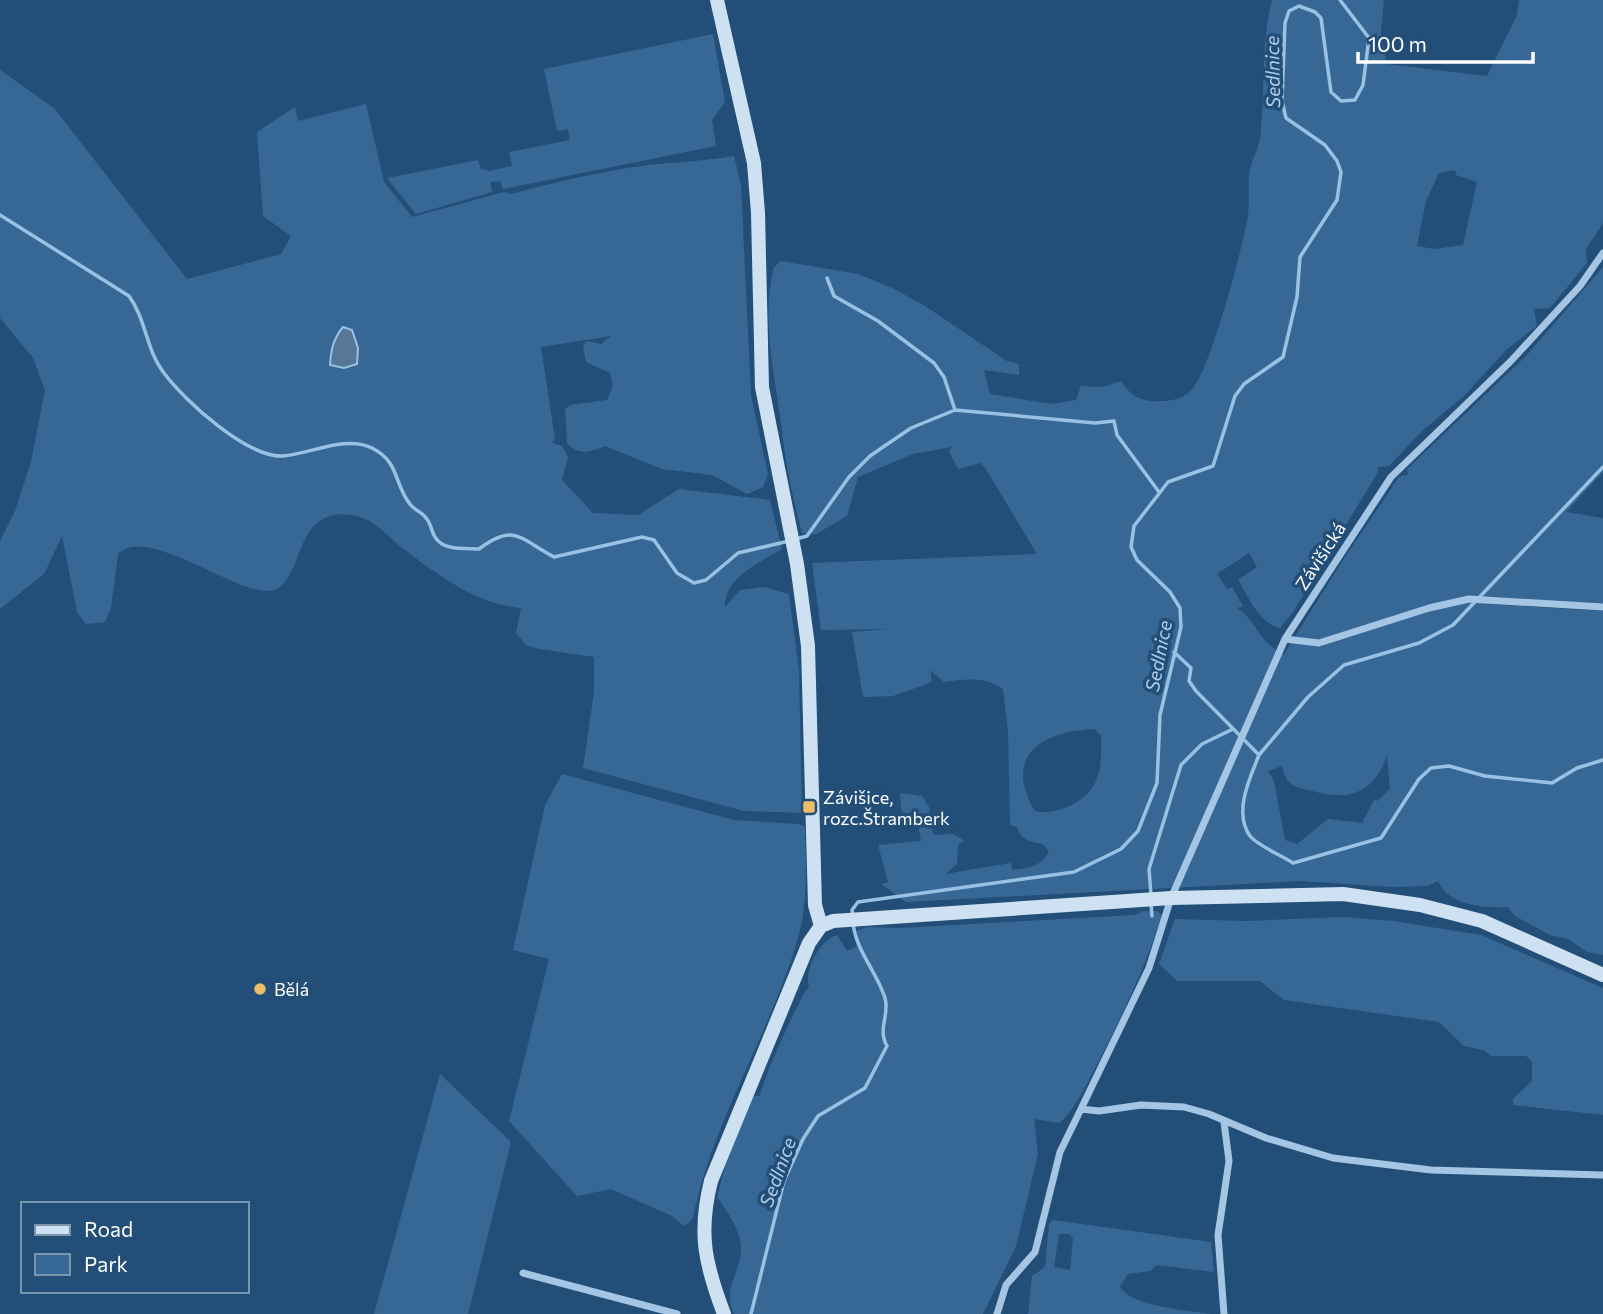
<svg xmlns="http://www.w3.org/2000/svg" width="1603" height="1314" font-family="Commissioner,sans-serif">
	<style>
		.green { fill: #376895; fill-rule: evenodd }
		.water { fill: #577796; stroke: #98c1e4; stroke-width: 2 }
		.lines { fill: none; stroke-linecap: round; stroke-linejoin: round }
		.stream { stroke: #98c1e4; stroke-width: 3.5 }
		.street { stroke: #a4c5e3; stroke-width: 7 }
		.secondary { stroke: #cde1f3; stroke-width: 14 }
		.poi-dot { fill: #eebd68; stroke: #234e77; stroke-width: 2.5 }
		.labels { text-anchor: middle; dominant-baseline: central; stroke-width: 7; stroke-linejoin: round; paint-order: stroke }
		.street-label { font-size: 18px; fill: #fff; stroke: #234e77 }
		.poi-label { font-size: 18px; fill: #fff; stroke: #234e77; text-anchor: start }
		.water-label { font-size: 19px; font-style: italic; fill: #afcfec; stroke: #234e77 }
	</style>
	<rect width="100%" height="100%" fill="#234e77"/>
	<path class="green" d="M1272 0H1384L1381 32 1386 64 1487 76 1517 15 1519 0H1603V223L1586 249 1587 263 1550 308 1534 309 1537 326 1506 350 1465 395 1421 432 1389 466 1378 467V472L1293 612 1280 628C1259 623 1249 598 1238 580L1257 567 1249 553 1217 574 1227 589 1232 587 1243 606 1237 608C1260 624 1257 642 1284 654L1343 560 1399 477 1408 474 1407 469 1527 355 1603 267V472L1566 512 1603 518V605L1496 597 1488 604 1603 611V955L1587 952 1568 939 1550 935 1515 916 1508 907C1484 908 1449 906 1438 881L1428 886 1391 887 1301 881 906 902 881 884 888 882 878 845 921 841 917 820H902L900 793 922 796 929 807 933 835 953 834 965 841 958 845 957 864 945 874 1011 863 1012 870C1029 868 1040 867 1049 852L1043 844C1031 842 1020 840 1017 827L1010 825 1008 731 1003 689C986 676 964 679 944 682L930 670 932 682 893 696 863 697 852 632 887 629 821 630 812 563 1037 554 986 469 981 463 958 469 949 451 952 447 913 454 858 477 847 516 816 534 802 533C793 500 786 466 782 432 776 378 760 322 774 267L781 261 858 274 892 288 925 306 1007 361 1019 364V375L984 370 990 394 1051 404 1076 400 1081 386 1103 387 1121 381C1132 398 1144 403 1165 401 1177 400 1186 397 1193 388 1211 367 1243 246 1248 216 1250 200 1247 183 1250 168 1253 157 1259 148 1260 138 1266 92 1260 45 1272 0ZM1455 170 1456 175 1477 182 1463 245 1434 249 1417 246 1426 201 1439 173ZM1094 729 1101 735C1102 768 1101 793 1067 807 1056 811 1046 814 1035 811 1002 756 1042 731 1094 729ZM1387 756 1390 789 1377 801 1374 800 1362 823 1328 819 1297 844 1285 840 1274 781 1268 771 1282 766C1286 785 1294 787 1312 791 1350 801 1373 794 1387 756Z
		M713 34 725 102 712 120 716 146 503 189 500 181 490 182 492 192 416 214 387 178 478 160 481 169 489 171 512 166 509 152 570 140 568 129 557 131 544 69Z
		M0 70 54 108 187 279 281 254 291 236 263 216 257 132 295 107 298 121 366 104 384 182 412 217 504 192 511 194C556 182 602 171 648 165 677 162 705 161 734 156L741 185 751 395 768 474 763 487 747 494 712 475 662 469 605 446C590 452 579 456 567 443L565 410 570 405 607 400 613 386 610 373 586 362 583 346 587 341 601 344 611 336 541 347 555 439 552 443 562 446 568 457 562 480 593 513 638 515 679 489 770 500 782 549C761 562 724 577 725 607L740 590 764 587 789 594 799 671 802 813 744 811 583 768 594 692V657L539 649 526 645 516 633 521 608C475 604 435 573 400 546 385 534 374 518 352 515 288 505 307 592 266 591 229 590 146 525 118 554L111 608 105 622 86 624 77 612 62 536 44 574 0 609V541L15 511 31 462 45 390 33 358 0 318Z
		M562 774 734 820 799 824 805 827C806 861 808 901 799 934 772 1032 713 1118 693 1218L688 1224 683 1225 672 1216 611 1189 577 1196 509 1121 549 959 513 950 545 805Z
		M1143 911H1157L1162 915C1146 966 1124 1011 1100 1059 1088 1081 1078 1105 1060 1123L1034 1119 1038 1154 1016 1246 983 1314H734C722 1286 741 1274 741 1248 741 1231 727 1211 717 1197L726 1162 752 1096H760C760 1086 801 993 809 987 804 970 820 940 837 935L847 951 859 945 856 931 867 927 899 928 1135 915Z
		M1341 917 1393 921 1481 935 1603 988V1115L1513 1105V1099L1532 1081V1061L1526 1056H1491L1483 1050 1464 1046 1439 1022 1284 1000 1260 981H1177L1159 964 1175 919 1246 921Z
		M440 1074 511 1142 468 1314H374Z
		M1053 1220 1211 1242 1214 1272 1156 1265 1151 1271 1128 1274 1120 1286C1129 1307 1189 1310 1211 1314H1028L1032 1276 1045 1267 1049 1224ZM1059 1234H1070L1073 1239 1070 1270 1054 1267Z"/>
	<path class="water" d="M343 327 352 330 358 348 357 364 344 368 330 365C331 350 333 339 343 327Z"/>
	<g class="lines">
		<path class="stream" d="M0 215 129 296C146 319 146 350 164 373 184 400 247 458 283 456 310 454 346 435 372 448 400 462 394 485 410 504 414 510 422 512 426 518 431 523 431 531 435 537 443 551 465 548 479 549 514 523 519 538 554 557L642 537 654 540 677 573 694 583 706 580 738 553 789 541
			M827 278 834 296 878 321 934 363 944 377 955 410
			M796 539 807 536 849 477 870 456 911 428 955 410 1095 423 1114 421 1117 435 1159 492
			M1174 652 1191 668 1189 681 1196 691 1259 755C1250 778 1233 812 1250 836 1258 846 1281 855 1293 863L1381 838 1419 779 1431 768 1449 766 1485 776 1552 783 1577 768 1603 760
			M1259 755 1308 697 1344 665 1419 643 1453 625 1603 467
			M1151 895 1149 869 1181 765 1202 744 1231 730
			M1151 903 1152 916
			M853 915 852 910 858 902 1074 872 1121 849 1138 831 1157 783 1160 715 1181 627 1180 608 1170 592 1137 560 1131 547 1134 526 1168 482 1213 466 1235 396 1244 384 1283 357 1297 297 1300 257 1337 200 1341 172 1337 161 1325 145 1286 118 1282 101 1285 23 1289 11 1299 6 1315 12 1321 18 1331 92 1341 101 1355 100 1363 85 1369 38 1340 0
			M751 1314 784 1181 803 1139 818 1116 865 1088 887 1046C877 1029 890 1015 885 998 877 972 856 951 853 923"/>
		<path class="street" d="M1285 639 1319 643 1429 608 1469 599 1603 607
			M1081 1109 1149 968 1171 898 1285 639 1391 477 1510 362 1580 286 1603 253
			M523 1273 677 1314
			M997 1314 1006 1285 1035 1252 1060 1152 1081 1109 1099 1111 1141 1105 1184 1107 1209 1114 1266 1138 1333 1158 1431 1170 1603 1175
			M1224 1314 1218 1235 1229 1161 1224 1122"/>
		<path class="secondary" d="M717 0 754 163 758 213 762 387 797 564 808 646 815 905 821 926
			M724 1314C705 1264 698 1233 711 1181L809 943 821 926 833 921 1171 898 1343 894 1420 905 1482 921 1603 975"/>
	</g>
	<g class="poi-dot">
		<rect x="802" y="800" width="14" height="14" rx="3.5"/>
		<circle cx="260" cy="989" r="7"/>
	</g>
	<g class="labels">
		<g class="street-label">
			<text transform="translate(1320 556) rotate(-57)">Závišická</text>
		</g>
		<g class="poi-label">
			<text x="823" y="797">Závišice,<tspan x="823" dy="21">rozc.Štramberk</tspan></text>
			<text x="274" y="989">Bělá</text>
		</g>
		<g class="water-label">
			<text transform="translate(1272 72) rotate(-91)">Sedlnice</text>
			<text transform="translate(1158 656) rotate(-79)">Sedlnice</text>
			<text transform="translate(777 1172) rotate(-70)">Sedlnice</text>
		</g>
	</g>
	<rect x="21" y="1202" width="228" height="91" fill="#234e77" stroke="#7b95ad" stroke-width="2"/>
	<rect x="35" y="1225" width="35" height="10" fill="#cde1f3" stroke="#7b95ad" stroke-width="2"/>
	<text x="84" y="1237" font-size="21" fill="#ffffff">Road</text>
	<rect x="35" y="1254" width="35" height="21" fill="#376895" stroke="#7b95ad" stroke-width="2"/>
	<text x="84" y="1272" font-size="21" fill="#ffffff">Park</text>
	<path d="M1358 52v10h175v-10" fill="none" stroke="#ffffff" stroke-width="3.5"/>
	<text x="1368" y="52" font-size="21" fill="#ffffff" stroke="#234e77" stroke-width="5" paint-order="stroke">100 m</text>
</svg>
